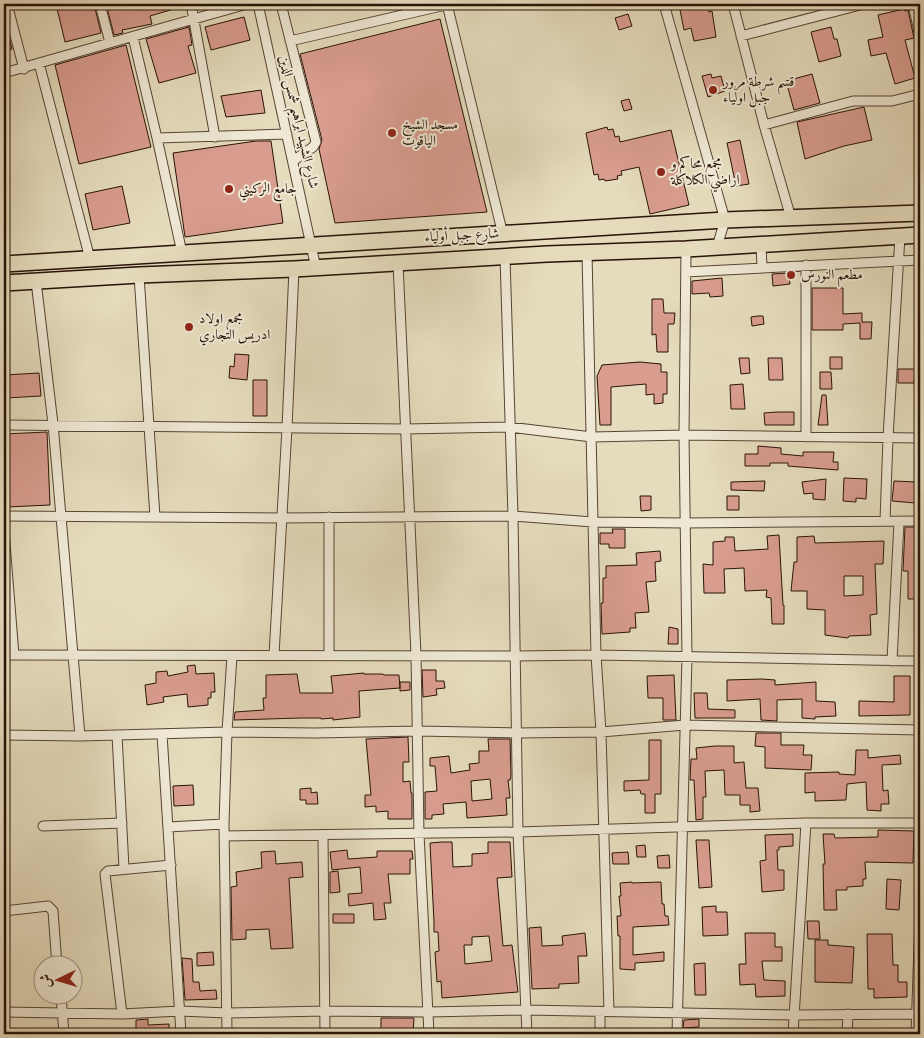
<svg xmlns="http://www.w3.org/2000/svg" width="924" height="1038" font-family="Vollkorn,Amiri,serif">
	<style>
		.building { fill: #d99d8f; stroke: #281207; fill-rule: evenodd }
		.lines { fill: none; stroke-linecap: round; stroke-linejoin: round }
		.street-casing { stroke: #574434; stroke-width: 11 }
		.primary-casing { stroke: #281207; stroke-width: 18 }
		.street { stroke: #eee8d4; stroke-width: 9 }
		.primary { stroke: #e5dcbd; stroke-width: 15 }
		.poi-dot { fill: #8f2418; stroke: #eee8d4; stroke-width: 2 }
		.labels { text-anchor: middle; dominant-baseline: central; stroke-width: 4; stroke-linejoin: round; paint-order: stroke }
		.poi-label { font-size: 14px; fill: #281207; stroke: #eee8d4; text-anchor: start }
		.street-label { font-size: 14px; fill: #281207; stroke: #eee8d4 }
	</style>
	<rect width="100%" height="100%" fill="#e5dcbd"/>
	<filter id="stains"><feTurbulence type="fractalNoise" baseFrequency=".004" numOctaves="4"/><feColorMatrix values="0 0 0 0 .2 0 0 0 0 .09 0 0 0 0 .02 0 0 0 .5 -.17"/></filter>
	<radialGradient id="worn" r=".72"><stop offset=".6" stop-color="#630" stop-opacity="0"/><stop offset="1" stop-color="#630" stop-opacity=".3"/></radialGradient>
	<path class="building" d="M56 4H94L101 33 65 42Z
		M106 4H184V6L150 16 152 24 122 30 123 33 114 35Z
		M686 4H707L709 12 712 11 716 37 694 41 691 28 684 30 679 5Z
		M904 9 905 11 908 10 914 38 905 40 915 78 895 84 886 53 871 56 868 40 883 37 878 15Z
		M628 14 632 26 619 30 615 18Z
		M244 17 250 40 211 50 205 27Z
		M440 19 487 212 335 223 319 149 322 140 300 54Z
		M6 24 12 49 4 51V25Z
		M189 27 192 45 188 46 196 73 159 83 146 39Z
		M831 27 834 39H837L841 56 819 62 811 32Z
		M126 45 151 147 79 164 55 65Z
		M711 74 712 78 721 76 725 91 708 97 702 76Z
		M812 74 820 103 794 110 786 81Z
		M261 90 265 113 226 117 221 96Z
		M629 99 632 109 624 111 621 101Z
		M864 107 872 140 844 146 805 159 797 122Z
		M607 127 608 130 613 129 615 137 619 136 620 142 671 130 689 205 650 214 639 167 621 171 622 175 617 176 618 179 605 181 604 179 599 180 598 174 594 175 586 133Z
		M740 140 749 184 736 186 727 143Z
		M256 141H271L283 223 185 237 173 153Z
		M122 186 130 223 93 230 85 194Z
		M789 273 790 284 773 286 772 274Z
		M722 278 723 296 710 297 709 293 692 294V281Z
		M812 288H843V314L862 313V322H872L871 339H860V323L843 324V330H812Z
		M652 299H663L664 313H675L674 324H668V352H657L656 334 652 335Z
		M758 316H763L764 324 752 326 751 317Z
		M235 354 249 355 247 380 229 378 230 366 234 367Z
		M830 357H842V369H830Z
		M739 358H749L750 373 741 374Z
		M768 358H782L783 380H769Z
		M640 362 661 364V372H667V394H663V403L654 404V394L646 395V384L611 387V425H600L597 376 602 365Z
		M898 369H915L914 383H898Z
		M820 372H831L832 389H820Z
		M39 373 41 396 5 398 4 375Z
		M253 380H267V416H253Z
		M743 384 745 409H731L730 385Z
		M822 395H826L828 425H818Z
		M777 412H794V425H765L764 413Z
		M47 432 50 505 7 507 4 434Z
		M758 446 781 448V454L803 456V452H834L833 462H838V470L788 466V463H770V466H745V454H758Z
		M844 478 867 479 866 499 856 498V502L843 501Z
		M826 479 825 500 813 499V493L804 494 802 482Z
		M765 481 764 491 731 490V482Z
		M894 481 916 482 915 503 892 501Z
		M640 496H651V510L641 511Z
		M727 496H739V510H727Z
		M905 527H920V599H908V571H903Z
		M612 529H625V548H609V544H600V533H613Z
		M779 535 783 605H784V624H772L771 598 766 597 767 590 745 591 744 568 724 569 725 593H704L703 564 713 565V542L725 541V537H734L735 551 768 549 767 536Z
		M814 536 815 543 884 541 883 564H875L877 614 870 615 871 635 849 636 848 638 825 635V610L807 609V591H791L794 562H797V537ZM844 576H863V595L844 596Z
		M660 551 661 561 655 562 656 581 646 582 649 612 635 613 636 628H630V632L602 634 601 603H603V578H606V566L637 565 636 553Z
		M669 627 678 629V644H668Z
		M195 665 196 674 214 673 215 692H211V698H208V705L188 707 187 694 163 697 164 702 147 705 145 685 156 683V672L167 671 168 676 188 672 187 666Z
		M422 670H436V681H444L445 688 436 689 437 695 423 697Z
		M364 673V674H383L384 675H399L400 688 359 691 360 717 333 720V718L321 719V718H301L234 720 235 712 264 710 263 698H266V675L297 674 300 693H333L331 676Z
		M674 675 676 720H663V698H648L647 676Z
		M894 676H910V715L859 716V701L894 702Z
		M762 679 775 680V685L816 682V701L835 702 836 716 815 717V719L802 718V699L777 700V721L761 720 760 699 727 701V680Z
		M400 682H410V690L400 691Z
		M694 693H707L708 709 735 710V718H695Z
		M756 733H781V745H804L803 755H812L811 770 765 768V747L755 746Z
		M408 737 409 762H403V782L410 781 411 793H412V819H388V811L376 812V806L365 807V795H371L366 739Z
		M488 739H510L511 776 510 780H508L510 798H506L507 815 467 818 466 802 443 804 444 814 432 815V819H425V792L437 791 435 766H430V758L449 756 451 773 470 770 469 764 479 763V751H489ZM490 779 492 799 472 801 471 781Z
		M649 740H661V794H655V813H645V794H641L640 790 624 791V781L649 780Z
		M715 746H734V763L744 762 746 788H758L760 811 750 812V805H740V795H725L724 770 705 771 706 797H703V819L696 820 694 780H690L691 759H697L696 748Z
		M856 750H868V758L900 755 901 764 882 765 883 791 888 790 889 804H881V811L867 810 866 782 847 784 846 800 815 801V792L805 793V773L839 772V774L855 775Z
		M193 785 194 805 174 806 173 786Z
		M311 788V793L317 792 318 804H306V800H300V789Z
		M878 830 914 831 913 863 865 862 866 879H863V886L847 887V890H836L837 910H824L823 864H825L823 834H834L835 838 878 837Z
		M793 834V846L779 847V850H777L778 870H784V890L762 892 760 861 766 860 765 835Z
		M696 840H709L712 887 699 888Z
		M441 842H452L453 867 472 866V854L488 853V842H510L512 877 497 878 503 946 512 945 518 992 442 998 441 981 437 982 435 952 439 951 438 932H434V922L430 843ZM489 936 492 961 465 964 464 945H472V937Z
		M645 845 646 857H637L636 846Z
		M347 850 348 859 377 857V851H412L413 859H410V874H388L391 903H384L386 919 374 920 373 903 349 906 348 894 362 893 360 867 332 870 330 852Z
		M275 851 276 864 302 862 303 877 289 878 293 948 271 949 269 929 246 930V939L232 940 231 887 237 886 236 872 262 868 261 852Z
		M628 852 629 864H613L612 853Z
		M669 855 670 868H658L657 856Z
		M338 871 340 892 330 893V872Z
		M887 879 901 880 899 910 886 909Z
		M632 882V883L661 882 662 904H664L665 916H668L669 925 633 927V955L664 952V961L635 963V970L620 969V936H618L617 916H621L619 896H621L620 883Z
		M716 906V912H727L728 935 703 936 702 907Z
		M333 914H354V923H333Z
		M807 921H819L820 939H808Z
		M541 927 542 946 563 945 562 936 585 933 587 956H578L579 983 559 984V988L532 989 529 928Z
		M745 933H775V947H782V961H762L764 980 785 981V996L756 997 755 984 740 985 739 964H746Z
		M867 934H892L893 965H898V982H907V997L874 998V989H868Z
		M815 940H828V945L854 947 852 983 815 982Z
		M213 952 214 965 197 966V953Z
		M182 958 192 959 193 982H199L200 991 216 990 217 999 185 1000Z
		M705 963 706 995H695L694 964Z
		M381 1018H414L413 1034H381Z
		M148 1019V1025L169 1024V1034H136V1020Z
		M699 1019V1027L683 1028 684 1020Z"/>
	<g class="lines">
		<defs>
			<path id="street" d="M7 4 24 69
				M100 4 110 43
				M191 4 215 137
				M258 4 316 268
				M281 4 316 142 313 147 293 161
				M447 4 503 235
				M664 4 725 220 717 247
				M733 4 764 125 791 218
				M913 4 920 36
				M741 36 864 4
				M133 37 157 138 182 253
				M290 41 450 4
				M39 63 90 259
				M4 73 247 4
				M764 125 853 101H892L920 94
				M157 138 287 134
				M761 245 762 267
				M587 253 596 655 601 732 609 1012
				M505 257 513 516 518 832 527 1034
				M398 263 416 655 419 834 429 1034
				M686 272 920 260
				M139 275 155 517
				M36 281 53 424 80 736
				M4 425 405 429 509 427 592 437 684 435 920 438
				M806 437V265
				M4 516 282 518 513 516 593 522 685 523 920 521
				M329 517V655
				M885 521 888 438 900 236
				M4 531 14 655
				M4 655 514 656 596 655 920 661
				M274 655 287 428 294 269
				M892 661 899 522
				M162 734 181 1034
				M4 735 80 736 227 732 314 733 417 731 517 733 601 732 685 725 920 730
				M117 735 124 868
				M43 826 122 823
				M168 827 224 824
				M323 835 325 1034
				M224 836 518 832 806 823H920
				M4 911 48 906 53 911 57 966
				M61 996 64 1034
				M4 1012 122 1014 180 1011 227 1013 325 1011 428 1012 526 1010 794 1015 920 1014
				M600 1012V1034
				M122 1014 105 874 108 871 171 865
				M227 1034 224 824 227 732 232 656
				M677 1034 687 657 684 435 686 249
				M793 1034 806 823
				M847 1034 848 1014
				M916 1034 920 915"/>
			<path id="primary" d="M4 264 725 220 920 213
				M4 283 139 275 294 269 547 254 686 249 920 235"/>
		</defs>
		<use href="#street" class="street-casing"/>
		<use href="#primary" class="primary-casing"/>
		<use href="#street" class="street"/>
		<use href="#primary" class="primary"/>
	</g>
	<g class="poi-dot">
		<circle cx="713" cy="90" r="5"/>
		<circle cx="392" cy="133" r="5"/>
		<circle cx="661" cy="172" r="5"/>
		<circle cx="229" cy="189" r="5"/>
		<circle cx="791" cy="275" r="5"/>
		<circle cx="189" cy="327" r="5"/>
	</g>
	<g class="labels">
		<g class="poi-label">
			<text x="723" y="82">قسم شرطة مرور<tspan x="723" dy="16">جبل اولياء</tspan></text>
			<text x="402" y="125">مسجد الشيخ<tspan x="402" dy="16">الياقوت</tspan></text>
			<text x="671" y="164">مجمع محاكم و<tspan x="671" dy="16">اراضي الكلاكلة</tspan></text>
			<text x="239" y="189">جامع الركيني</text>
			<text x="801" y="275">مطعم النورس</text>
			<text x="199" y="319">مجمع اولاد<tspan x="199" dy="16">ادريس التجاري</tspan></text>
		</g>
		<g class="street-label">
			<text transform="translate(298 122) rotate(77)">شارع الشهيد ابراهيم شمس الدين</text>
			<text transform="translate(462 236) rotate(-3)">شارع جبل أولياء</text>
		</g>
	</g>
	<rect width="924" height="1038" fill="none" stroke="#e5dcbd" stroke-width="20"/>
	<rect x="5" y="5" width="914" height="1028" fill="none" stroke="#281207" stroke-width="2.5"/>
	<rect x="10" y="10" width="904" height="1018" fill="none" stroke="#281207"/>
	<g transform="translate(58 980) rotate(265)"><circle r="24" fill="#eee8d4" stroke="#9f9282"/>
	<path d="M0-4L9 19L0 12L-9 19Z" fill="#8f2418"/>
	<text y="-8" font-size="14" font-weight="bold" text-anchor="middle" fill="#281207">ش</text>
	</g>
	<rect width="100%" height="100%" filter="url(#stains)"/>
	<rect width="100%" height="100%" fill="url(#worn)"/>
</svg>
